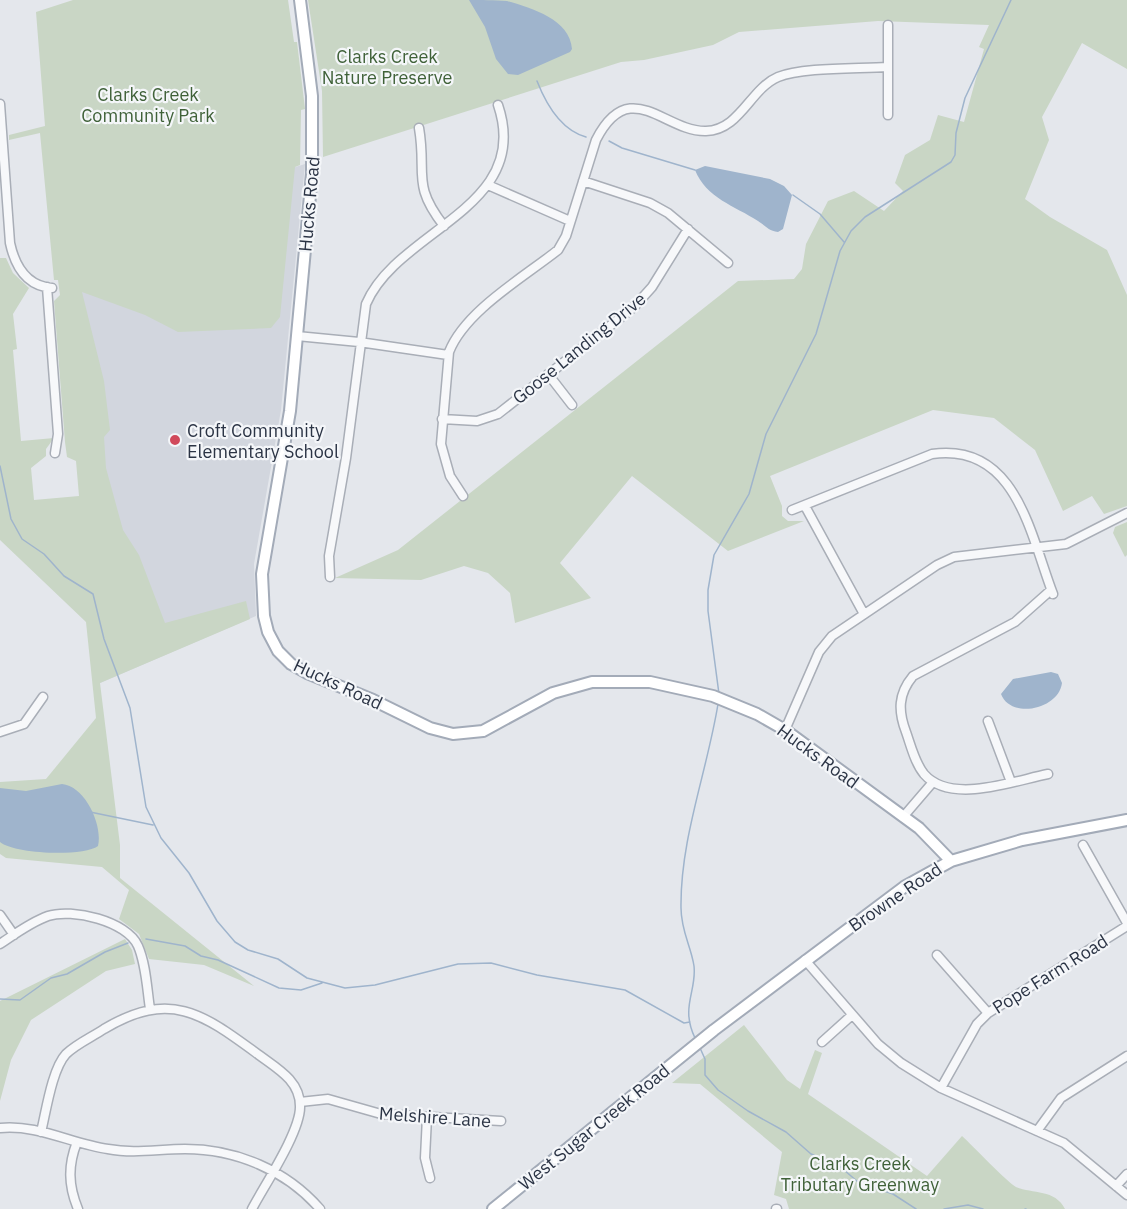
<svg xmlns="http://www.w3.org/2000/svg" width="1127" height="1209" font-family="'IBM Plex Sans',sans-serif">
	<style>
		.built { fill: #d2d6de }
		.green { fill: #c9d6c5 }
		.water { fill: #9fb4cc }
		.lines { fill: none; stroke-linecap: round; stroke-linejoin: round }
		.stream { stroke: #9fb4cc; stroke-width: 1.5 }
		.minor-casing { stroke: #a9aeb7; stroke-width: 11 }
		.major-casing { stroke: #a3abb8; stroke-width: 14 }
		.minor { stroke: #f7f8fa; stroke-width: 8 }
		.major { stroke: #fff; stroke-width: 10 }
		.poi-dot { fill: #d1495b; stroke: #f4f6f9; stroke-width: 2 }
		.labels { text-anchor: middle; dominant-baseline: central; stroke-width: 4.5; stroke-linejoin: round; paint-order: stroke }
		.park-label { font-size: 18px; fill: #3f6138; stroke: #f4f6f9 }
		.street-label { font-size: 18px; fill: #2b3445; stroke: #f4f6f9 }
		.poi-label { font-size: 18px; fill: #2b3445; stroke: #f4f6f9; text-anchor: start }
	</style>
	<rect width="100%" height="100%" fill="#e4e7ec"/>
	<path class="built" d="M305 164 281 410 254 564 256 616 100 683 55 244Z"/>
	<path class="green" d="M73 0H288L294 42H297L305 109 301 110 300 165 295 167 280 317 271 328 178 332 145 315 82 292 104 381 110 430 104 437 106 468 123 530 139 555 165 623 246 601 250 619 100 683 120 845V878L254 986 204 965 149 959 139 934 119 919 129 890 102 867 6 858 0 854V782L46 779 96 718 86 622 0 540V258H6L13 273 29 288 13 314 17 349 13 350 21 441 54 438 46 449V456L31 468 34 500 79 496 76 461 67 457 65 442 54 301 60 295 58 280H54L40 133 9 140V135L45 126 36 12Z
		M308 0H1127V69L1082 43 1042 117 1049 140 1025 199 1050 217 1107 250 1127 295V506L1104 514 1092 496 1063 511 1035 450 994 418 933 410 770 476 782 506V516L788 521H804L728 551 632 476 560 563 591 598 515 623 510 593 488 573 464 566 421 580 335 578 398 550 738 281 794 279 802 269 806 244 828 201 854 191 884 211 903 191 895 183 905 155 930 140 938 115 964 122 984 49 979 47 989 25 878 21 739 32 713 45 644 60 621 62 323 157 322 91Z
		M1127 522V555L1125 557 1113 533 1115 527Z
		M125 939 132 950 135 964 106 971 31 1020 11 1060 0 1101V1001Z
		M744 1025 787 1080 800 1089 815 1050 822 1053 808 1094 927 1176 962 1136C972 1145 1008 1183 1016 1187 1033 1194 1055 1189 1065 1209H789L786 1199 774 1195 782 1152 700 1084 672 1083Z"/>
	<path class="water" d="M469 0C480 0 496 0 507 1 531 8 570 19 572 49L570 52 518 75 508 74 496 59 485 27Z
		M705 166 770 179 784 186 792 195 783 229 778 232C768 231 766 226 758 221 735 206 706 198 695 170Z
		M1051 672 1058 674 1062 683C1059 709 1011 720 1001 694L1013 679Z
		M62 784C85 786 103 825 98 846 83 857 14 854 0 842V788L26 791Z"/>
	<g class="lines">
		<path class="stream" d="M537 81C546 104 561 130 586 137
			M609 141 622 148 695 170
			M793 195 820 214 844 242
			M0 466 11 519 22 539 44 554 64 576 93 594 104 639 130 708 146 807 161 838 189 873 217 921 235 942 248 950 278 959 307 978 345 988 375 985 458 964 491 963 537 975 625 990 684 1023 690 1022
			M719 694 708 611V590L714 555 749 494 766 434 816 334 840 251 851 231 865 217 951 162 955 155 956 133 965 98 1011 0
			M90 812 153 825
			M146 939 185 946 201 956 218 960 279 988 301 990 322 983
			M0 999 20 1000 51 978 67 974 105 952 128 943
			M695 1038C680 1007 697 991 694 966 691 946 681 931 681 908 680 839 707 772 718 704
			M700 1048 705 1059V1075L718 1090 748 1111 786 1132 811 1154 837 1164 858 1182 893 1194 916 1209
			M944 1209 968 1205 983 1209
			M1025 1209H1026"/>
		<defs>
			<path id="minor" d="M0 104 10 243C15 266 26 286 52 288
				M888 115V25
				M419 128C427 174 411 184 444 226
				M583 181 650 203 668 213 728 263
				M488 185 570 221
				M47 287 58 434 55 453
				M297 336 359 342 448 355
				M548 374 572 405
				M442 419 477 421 498 414 634 307 652 287 688 229
				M463 496 450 476 441 444 449 352C465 311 524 277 558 250L566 236 596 140C630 74 664 132 706 131 740 130 750 89 778 77 802 67 859 69 887 67
				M805 506 864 614
				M792 510 932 454C1016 442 1030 534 1053 594
				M330 577 329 556 346 458 366 304C398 229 533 208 498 105
				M988 721 1011 782
				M785 730 819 652 832 636 937 565 954 557 1066 544 1127 513
				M0 732 24 724 43 697
				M1048 774C1013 781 951 805 924 774 915 763 911 746 906 732 898 711 898 694 913 676L1015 622 1051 590
				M903 817 933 782
				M1083 845 1127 923
				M0 915 14 935
				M0 944C15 934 31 922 48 916 72 908 127 921 138 946 146 964 147 989 150 1009
				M937 955 988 1013
				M805 960 878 1044 901 1063 941 1088 1064 1143 1127 1195
				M822 1042 852 1015
				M941 1088 977 1024 988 1013 1127 926
				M300 1102 328 1099 381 1114 501 1121
				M427 1117 425 1158 430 1178
				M0 1128C37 1124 72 1144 108 1149 134 1154 159 1149 185 1149 236 1149 286 1170 320 1209
				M1037 1131 1061 1098 1127 1056
				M41 1132C46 1112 52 1069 66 1054 76 1044 92 1037 104 1029 171 989 203 1014 259 1055 278 1069 300 1081 300 1106 301 1131 264 1186 252 1209
				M77 1142C68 1165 68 1185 78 1209
				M1116 1186 1127 1174
				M776 1209H777"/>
			<path id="major" d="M300 0 312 96V174L290 411 262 574 264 616 268 632 278 651 291 664 307 673 373 700 430 728 453 734 483 731 553 693 592 682H650L713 696 757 714 785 730 919 828 951 861
				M493 1209 714 1030 904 887 951 861 1022 840 1127 820"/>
		</defs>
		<use href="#minor" class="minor-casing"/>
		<use href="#major" class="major-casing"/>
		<use href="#minor" class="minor"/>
		<use href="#major" class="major"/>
	</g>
	<circle class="poi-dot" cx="175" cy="440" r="6"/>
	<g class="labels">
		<g class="park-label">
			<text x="387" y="56">Clarks Creek<tspan x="387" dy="21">Nature Preserve</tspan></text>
			<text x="148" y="94">Clarks Creek<tspan x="148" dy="21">Community Park</tspan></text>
			<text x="860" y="1163">Clarks Creek<tspan x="860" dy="21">Tributary Greenway</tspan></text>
		</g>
		<g class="street-label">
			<text transform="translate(309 204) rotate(-85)">Hucks Road</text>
			<text transform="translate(579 348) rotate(-39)">Goose Landing Drive</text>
			<text transform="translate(338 684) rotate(25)">Hucks Road</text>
			<text transform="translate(818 756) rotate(36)">Hucks Road</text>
			<text transform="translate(895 897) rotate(-34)">Browne Road</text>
			<text transform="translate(1050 974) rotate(-32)">Pope Farm Road</text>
			<text transform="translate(435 1117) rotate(4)">Melshire Lane</text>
			<text transform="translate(594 1127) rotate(-39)">West Sugar Creek Road</text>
		</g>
		<g class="poi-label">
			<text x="187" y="430">Croft Community<tspan x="187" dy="21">Elementary School</tspan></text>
		</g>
	</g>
</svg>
